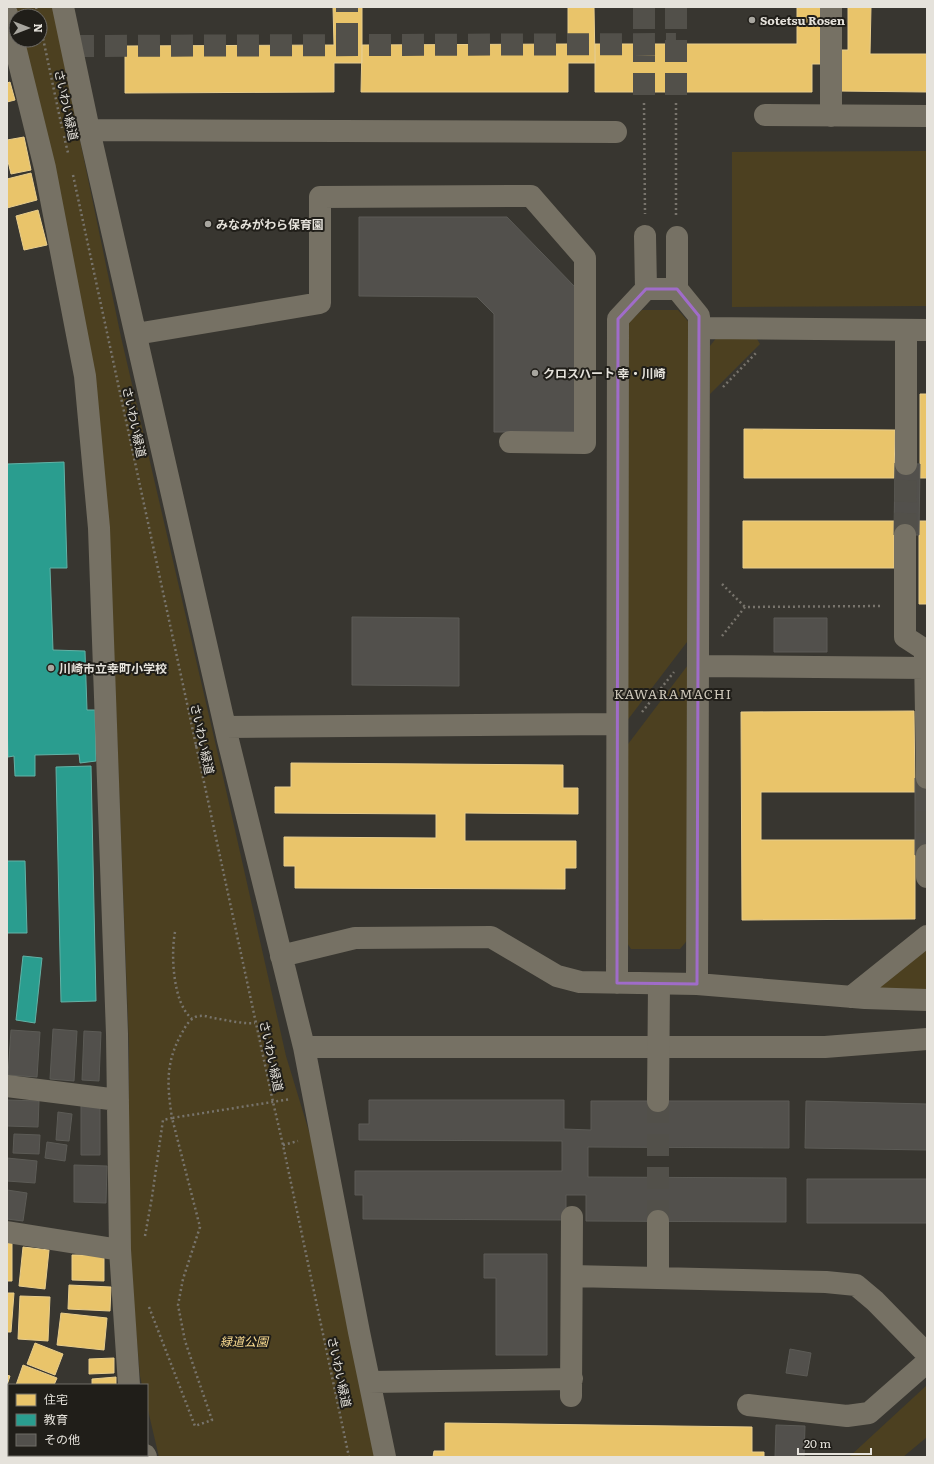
<svg xmlns="http://www.w3.org/2000/svg" width="934" height="1464" font-family="Literata,'Noto Sans JP',serif">
	<style>
		.green { fill: #4c4020 }
		.homes { fill: #e9c46a; stroke: #e8cd8c }
		.schools { fill: #2a9d8f; stroke: #62b2a6 }
		.building { fill: #52504c; stroke: #5c5b56 }
		.lines { fill: none; stroke-linecap: round; stroke-linejoin: round }
		.minor-tunnel { stroke: #52504a; stroke-width: 22; stroke-dasharray: 22 11; stroke-linecap: butt }
		.path { stroke: #78746c; stroke-width: 2.5; stroke-dasharray: 2 3; stroke-linecap: butt }
		.minor { stroke: #767164; stroke-width: 22 }
		.minor-bridge { stroke: #767164; stroke-width: 22 }
		.marked { fill: none; stroke: #a06cc9; stroke-width: 3; stroke-linejoin: round }
		.poi-dot { fill: #a8a69f; stroke: #201e19; stroke-width: 1.5 }
		.labels { text-anchor: middle; dominant-baseline: central; stroke-width: 4; stroke-linejoin: round; paint-order: stroke }
		.poi-label { font-size: 12px; font-weight: bold; fill: #e5e2db; stroke: #201e19; text-anchor: start }
		.street-label { font-size: 12px; fill: #e5e2db; stroke: #201e19 }
		.park-label { font-size: 12px; font-style: italic; fill: #fdde92; stroke: #201e19 }
		.neighbourhood-label { font-size: 13px; letter-spacing: 1px; fill: #cec8ba; stroke: #201e19 }
	</style>
	<rect width="100%" height="100%" fill="#383630"/>
	<path class="green" d="M14 7H53L78 131 121 337 219 759 286 1056 314 1148 378 1457H159L147 1406V1385H142L140 1376 129 1251V1045L110 553 22 40H40V16H16Z
		M927 151V306L732 307V152Z
		M642 310H678L694 328 690 638 623 726V328Z
		M717 337 757 339 760 344 710 394V346Z
		M691 661 690 937 680 949H631L623 937 622 752Z
		M927 949V989H880L881 977Z
		M927 1385V1437L903 1457H849Z"/>
	<path class="homes" d="M333 7H362V63H334V92L125 93V46L334 45Z
		M568 7H594L595 63H568V92H361L362 45 568 44Z
		M797 7H825V64H812V92H595V44H797Z
		M848 7H871L870 54H927V92L837 91V50H848Z
		M10 82 15 100 7 102V83Z
		M24 137 31 170 11 174 7 157V140Z
		M31 173 37 200 7 208V179Z
		M38 210 47 245 24 250 16 216Z
		M920 394H927V478H920Z
		M744 429 895 430 894 478H744Z
		M743 521H894V568H743Z
		M919 521H927V604H919Z
		M914 711 915 792H761V840H915V919L742 920 741 712Z
		M291 763 563 765V788H578V814L465 813V841H576V868H565V889L295 888V866H284V837L436 838V814L275 813V787H291Z
		M7 1243H12V1281H7Z
		M23 1247 49 1250 45 1289 19 1286Z
		M72 1255H104V1281L72 1280Z
		M69 1285 111 1287 110 1311 68 1309Z
		M7 1293H14L11 1332H7Z
		M20 1296 50 1297 48 1341 18 1339Z
		M61 1313 107 1318 104 1350 57 1345Z
		M35 1343 63 1354 55 1375 27 1364Z
		M114 1358V1373L89 1374V1359Z
		M23 1365 57 1378 54 1385H16Z
		M7 1375 10 1376 7 1385Z
		M116 1377V1385H92V1379Z
		M9 1401V1417L7 1416V1406Z
		M445 1423 752 1427V1452H764V1457H433L434 1451H445Z
		M7 1427H9V1448H7Z
		M7 1450H9V1455H21L20 1457H7Z
		M31 1455 61 1457H31Z
		M83 1455H134V1457H83Z"/>
	<path class="schools" d="M64 462 67 568H50L53 650 85 651 87 710H95L96 761 80 763 79 754 35 755V776H15L14 756 8 757 7 717V464Z
		M91 766 96 1001 61 1002 56 767Z
		M7 861H25L27 933H7Z
		M23 956 42 958 35 1023 16 1020Z"/>
	<path class="building" d="M359 217H507L576 288 575 432H494V314L477 297 359 296Z
		M895 463 920 464 919 535H894Z
		M352 617 459 618V686L352 685Z
		M774 618H827V652H774Z
		M915 778H927V855H915Z
		M53 1029 77 1031 74 1081 50 1079Z
		M11 1030 40 1032 37 1077 8 1075Z
		M84 1031 101 1032 99 1081 82 1080Z
		M7 1100 39 1101 38 1127 7 1126Z
		M369 1100H564V1129L591 1130V1101H789V1148L588 1147V1177L786 1178V1222L586 1221V1195H566V1220L363 1219V1195H355V1171H562V1141L359 1140V1124H369Z
		M806 1101 927 1104V1150L805 1148Z
		M81 1103H100V1155H81Z
		M58 1112 72 1114 69 1141 56 1140Z
		M14 1134 40 1135 39 1154 13 1153Z
		M47 1142 67 1145 65 1161 45 1158Z
		M7 1158 37 1161 35 1183 7 1181Z
		M74 1165 107 1166 106 1203 74 1202Z
		M807 1179H927V1223H807Z
		M7 1190 27 1193 23 1221 7 1219Z
		M484 1254H547V1355H496V1278H484Z
		M790 1349 811 1353 807 1376 786 1373Z
		M776 1425 805 1426 804 1457H775Z"/>
	<g class="lines">
		<path class="minor-tunnel" d="M644 7V103
			M676 7V103
			M347 45V7
			M72 46 676 44
			M905 535 906 464
			M927 778V855
			M658 1101V1221"/>
		<path class="path" d="M36 7 38 16
			M40 24 62 128
			M644 103 645 214
			M676 103V215
			M64 136 68 153
			M73 175 273 1102 283 1145 349 1457
			M723 387 756 353
			M722 584 745 607
			M722 636 745 607 883 606
			M642 712 674 672
			M195 746 205 744
			M175 932C171 953 173 990 184 1009 186 1013 189 1016 192 1019
			M283 1145 298 1141
			M145 1236 152 1197 163 1120 172 1118C167 1085 165 1062 183 1031 186 1025 192 1016 200 1016 204 1015 209 1017 213 1018 227 1020 241 1024 255 1023
			M149 1307 195 1426 212 1420 185 1341 178 1305 183 1279 200 1227 172 1118 291 1099
			M336 1397 347 1394"/>
		<path class="minor" d="M63 7 89 130 228 740 304 1047 359 1332 385 1457
			M831 7V116
			M7 14 45 168 85 376 99 528 117 1034 120 1250 129 1385
			M765 115 927 116
			M89 130 616 132
			M645 236 646 289
			M677 237V289
			M906 330V464
			M136 334 320 303V197L531 196 585 258V443L510 442
			M905 535V637L925 650H927
			M925 653 927 778
			M698 666 925 668
			M225 727 617 724
			M927 855V877
			M281 956 355 938 491 937 557 976 580 982 697 984 865 998 927 1000
			M617 983 618 319 646 289H677L699 316V328
			M697 984 699 328 927 330
			M851 997 927 936
			M304 1047H825L927 1039
			M7 1086 118 1100
			M658 1221V1278
			M7 1232 120 1250
			M572 1276 826 1282 856 1285 875 1301 927 1354
			M370 1382 572 1379
			M571 1396 572 1217
			M748 1405 847 1416 869 1413 927 1362
			M145 1455 146 1457
			M71 1457V1455"/>
		<path class="minor-bridge" d="M658 1101 659 984"/>
	</g>
	<path class="marked" d="M646 289H677L699 316 697 984 617 983 618 319Z"/>
	<g class="poi-dot">
		<circle cx="752" cy="20" r="4"/>
		<circle cx="208" cy="224" r="4"/>
		<circle cx="535" cy="373" r="4"/>
		<circle cx="51" cy="668" r="4"/>
	</g>
	<g class="labels">
		<g class="poi-label">
			<text x="760" y="20">Sotetsu Rosen</text>
			<text x="216" y="224">みなみがわら保育園</text>
			<text x="543" y="373">クロスハート 幸・川崎</text>
			<text x="59" y="668">川崎市立幸町小学校</text>
		</g>
		<g class="street-label">
			<text transform="translate(67 105) rotate(78)">さいわい緑道</text>
			<text transform="translate(135 422) rotate(78)">さいわい緑道</text>
			<text transform="translate(203 739) rotate(78)">さいわい緑道</text>
			<text transform="translate(272 1056) rotate(78)">さいわい緑道</text>
			<text transform="translate(340 1372) rotate(78)">さいわい緑道</text>
		</g>
		<g class="park-label">
			<text x="244" y="1341">緑道公園</text>
		</g>
		<g class="neighbourhood-label">
			<text x="673" y="693">KAWARAMACHI</text>
		</g>
	</g>
	<rect width="934" height="1464" fill="none" stroke="#e5e2db" stroke-width="16"/>
	<rect x="8" y="1384" width="140" height="72" fill="#201e19" stroke="#6f6c67"/>
	<rect x="16" y="1394" width="20" height="12" fill="#e9c46a" stroke="#6f6c67"/>
	<text x="44" y="1404" font-size="12" fill="#e5e2db">住宅</text>
	<rect x="16" y="1414" width="20" height="12" fill="#2a9d8f" stroke="#6f6c67"/>
	<text x="44" y="1424" font-size="12" fill="#e5e2db">教育</text>
	<rect x="16" y="1434" width="20" height="12" fill="#52504c" stroke="#6f6c67"/>
	<text x="44" y="1444" font-size="12" fill="#e5e2db">その他</text>
	<g transform="translate(28 28) rotate(90)"><circle r="19" fill="#201e19" stroke="#6f6c67"/>
	<path d="M0-3L7 15L0 10L-7 15Z" fill="#a8a69f"/>
	<text y="-6" font-size="11" font-weight="bold" text-anchor="middle" fill="#e5e2db">N</text>
	</g>
	<path d="M798 1448v6h73v-6" fill="none" stroke="#e5e2db" stroke-width="2"/>
	<text x="804" y="1448" font-size="12" fill="#e5e2db" stroke="#201e19" stroke-width="3" paint-order="stroke">20 m</text>
</svg>
